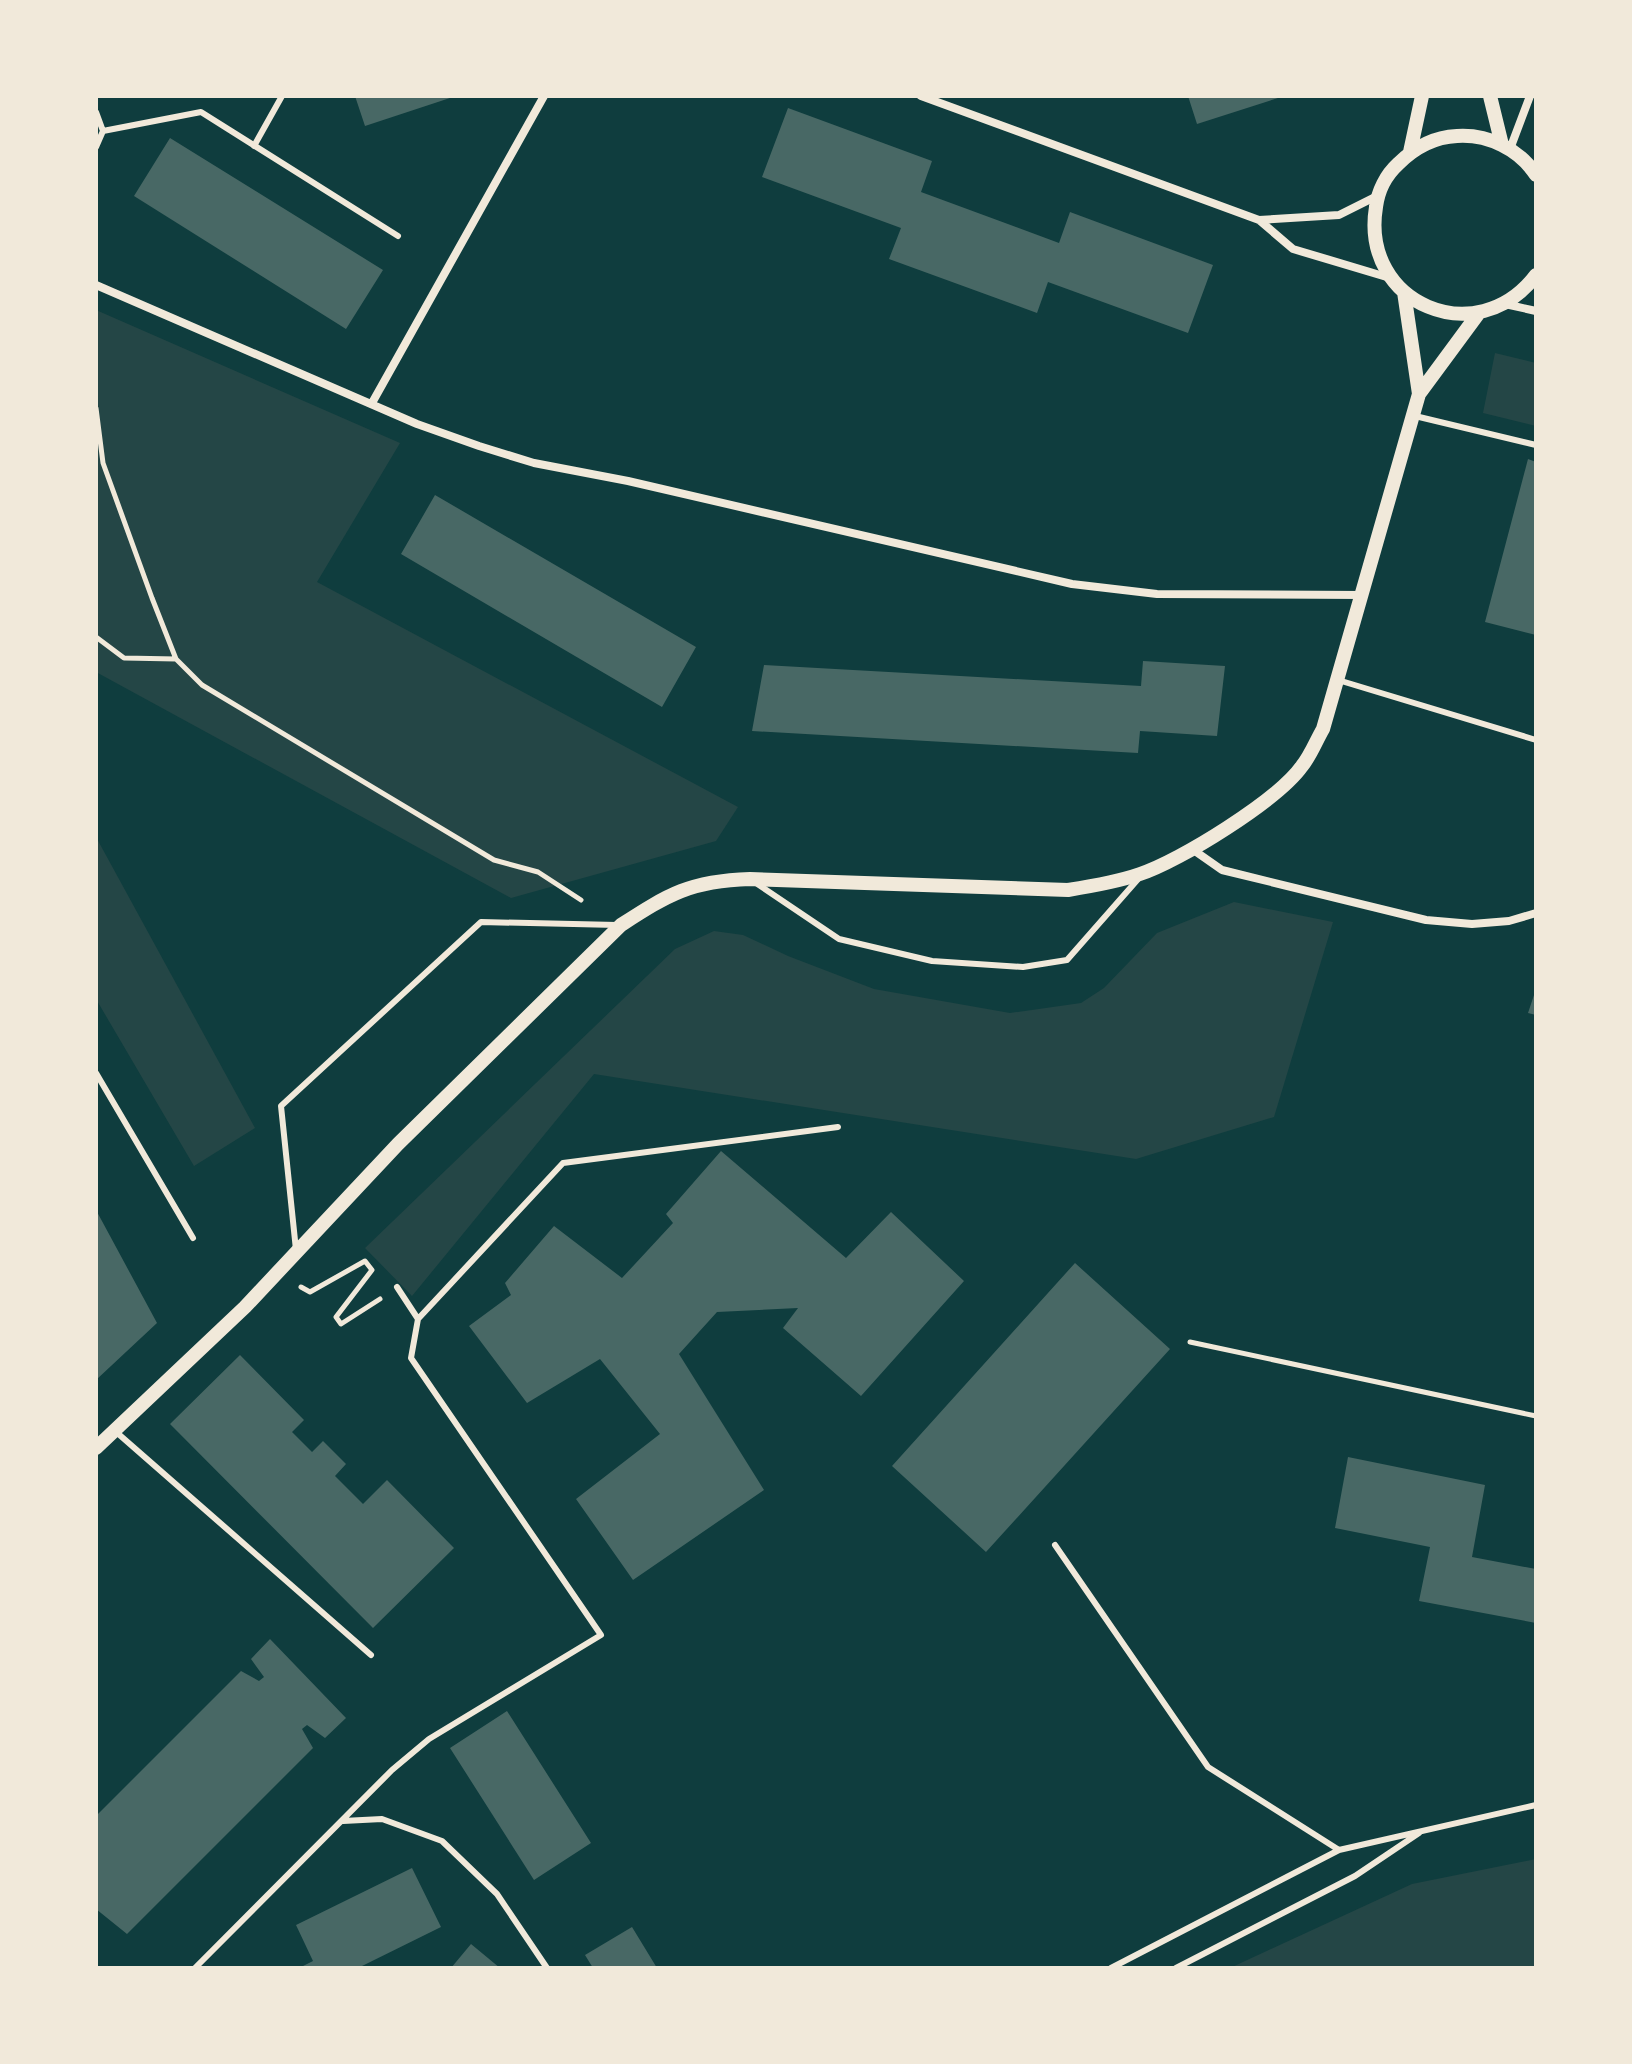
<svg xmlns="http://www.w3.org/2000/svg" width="1632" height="2064" font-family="'Roboto Condensed',sans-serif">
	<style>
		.green { fill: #244646 }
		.building { fill: #486865 }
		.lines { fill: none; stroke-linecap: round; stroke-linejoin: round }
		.path { stroke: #f1e9da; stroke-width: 5 }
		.service { stroke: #f1e9da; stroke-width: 6 }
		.minor { stroke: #f1e9da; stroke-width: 8 }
		.tertiary { stroke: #f1e9da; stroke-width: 14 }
	</style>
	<rect width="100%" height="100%" fill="#0f3d3e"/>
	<path class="green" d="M96 310 400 443 317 582 738 807 716 841 511 898 96 672Z
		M1495 353 1536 363V426L1483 413Z
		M96 837 255 1128 194 1166 96 999Z
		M1234 902 1333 922 1274 1117 1136 1159 594 1074 412 1296 365 1248 675 949 714 931 743 935 788 956 874 989 1010 1013 1081 1003 1104 988 1157 933Z
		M1536 1859V1968H1230L1412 1884Z"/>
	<path class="building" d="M355 96H453V97L365 126Z
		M1188 96H1281V97L1197 124Z
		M788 108 932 161 921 192 1059 243 1070 212 1213 265 1188 333 1048 282 1037 313 889 259 901 228 762 177Z
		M170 138 383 270 346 329 134 196Z
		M1528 459 1536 462V635L1485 622Z
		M435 495 696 647 662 707 401 554Z
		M1143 661 1225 666 1217 736 1140 731 1138 753 752 731 764 665 1141 686Z
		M1535 992H1536V1015L1528 1013Z
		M721 1151 846 1258 891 1212 964 1281 861 1396 783 1328 798 1308 717 1312 679 1354 764 1490 633 1580 576 1499 660 1434 600 1359 527 1403 469 1326 511 1295 505 1283 554 1226 622 1278 673 1223 666 1214Z
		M96 1210 157 1323 96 1380Z
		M1075 1263 1170 1349 986 1552 892 1466Z
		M240 1355 304 1420 292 1432 312 1452 323 1441 346 1464 335 1476 363 1504 387 1480 454 1548 373 1628 170 1424Z
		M1348 1457 1485 1485 1472 1557 1536 1569V1623L1419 1601 1430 1547 1335 1528Z
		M270 1639 346 1718 325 1738 307 1725 302 1729 313 1748 127 1934 96 1909V1816L241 1671 259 1681 264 1677 251 1659Z
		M507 1711 591 1843 534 1880 450 1748Z
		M412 1868 441 1927 358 1968H299L313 1961 296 1925Z
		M632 1927 657 1968H593L585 1955Z
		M471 1944 500 1968H451Z"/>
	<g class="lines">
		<path class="path" d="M96 408 103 463 152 598 176 659 202 685 494 860 538 872 581 900
			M96 637 124 658 176 659
			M301 1287 310 1292 365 1261 372 1270 336 1317 341 1324 380 1299
			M1190 1342 1536 1416"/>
		<path class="service" d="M96 112 103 131
			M254 146 282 96
			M96 147 103 131 201 112 398 236
			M1415 416 1536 445
			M1338 680 1536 740
			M756 883 839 939 932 961 1023 967 1067 960 1139 878
			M96 1073 193 1238
			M296 1250 281 1106 481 922 617 925
			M418 1319 563 1163 838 1127
			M115 1431 371 1655
			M1055 1545 1208 1767 1339 1850
			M343 1821 382 1819 442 1841 497 1894 547 1968
			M195 1968 392 1770 429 1739 601 1635 411 1358 418 1319 397 1287
			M1111 1968 1339 1850 1536 1805
			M1176 1968 1355 1876 1419 1833"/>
		<path class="minor" d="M921 96 1259 220 1293 249 1390 278
			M1510 149 1530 96
			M1259 220 1339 215 1377 196
			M96 285 417 424 479 446 534 463 628 481 1072 584 1157 594 1363 595
			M1505 304 1536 311
			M372 403 544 96
			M1192 849 1222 870 1426 920 1472 924 1509 921 1536 913"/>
		<path class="tertiary" d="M1490 96 1502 145
			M1410 152 1422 96
			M1536 175C1519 149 1488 134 1457 136 1434 137 1414 148 1398 164 1386 175 1378 191 1376 207 1360 304 1477 353 1536 275
			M1404 292 1419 394
			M96 1448 245 1307 398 1144 621 925C669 894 690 881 750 879L1068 890C1093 886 1117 882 1140 874 1180 861 1278 800 1302 766 1311 755 1316 741 1323 729L1419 394 1478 314"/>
	</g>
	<rect width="1632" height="2064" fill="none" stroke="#f1e9da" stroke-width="196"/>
</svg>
